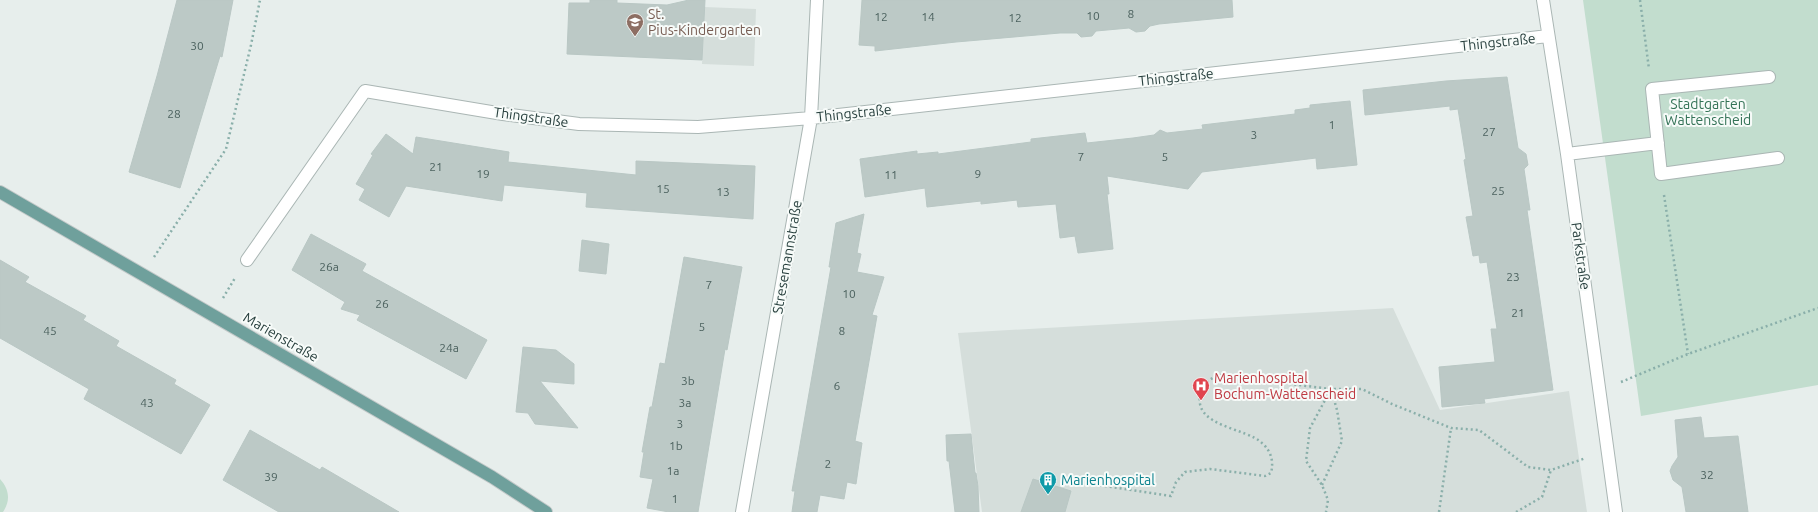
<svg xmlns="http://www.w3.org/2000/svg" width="1818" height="512" font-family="Ubuntu,sans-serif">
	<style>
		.built { fill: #d5dedb }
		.green { fill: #c2ddce }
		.building { fill: #bcc9c6; stroke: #b9c7c4 }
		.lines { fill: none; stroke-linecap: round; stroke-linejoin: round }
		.minor-casing { stroke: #aab6b4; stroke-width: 14 }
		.major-casing { stroke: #c3c9c9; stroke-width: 14 }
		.path { stroke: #8aafaa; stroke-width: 2.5; stroke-dasharray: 2 3; stroke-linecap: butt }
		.minor { stroke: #fff; stroke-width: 12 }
		.major { stroke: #6fa09c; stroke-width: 12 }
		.labels { text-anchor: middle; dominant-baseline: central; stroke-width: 4; stroke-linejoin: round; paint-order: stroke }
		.number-label { font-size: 12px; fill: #4c625f }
		.education-label { font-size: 14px; fill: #785e54; stroke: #f7fbf9; text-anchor: start }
		.street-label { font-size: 14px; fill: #273f3d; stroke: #f7fbf9 }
		.park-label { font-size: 14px; fill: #347357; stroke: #f7fbf9 }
		.health-label { font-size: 14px; fill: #be3a42; stroke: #f7fbf9; text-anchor: start }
		.culture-label { font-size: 14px; fill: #0d838f; stroke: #f7fbf9; text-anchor: start }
	</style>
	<rect width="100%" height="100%" fill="#e7eeec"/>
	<path class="built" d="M704 7 756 9 754 66 702 64Z
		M1393 308 1440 410 1569 391 1587 512H982L958 333Z"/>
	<path class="green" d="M1583 0H1818V385L1641 416Z
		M0 479C9 489 11 500 3 512H0Z"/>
	<path class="building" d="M177 0H233L222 57 220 56 180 188 129 172 157 76Z
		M590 0H617V3L667 5 689 0H705L702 60 567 54 569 3H590Z
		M862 0H1232L1233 17 1159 24 1150 26 1145 31 1136 32 1129 28 1096 31 1092 36 1081 37 1077 33H1060L956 42 875 51V46L859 45Z
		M1507 77 1518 148 1526 154 1528 165 1524 169 1530 210H1527L1553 390 1484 399 1485 403 1442 407 1439 367 1495 362 1491 329H1497L1487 262 1480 263 1479 255 1473 256 1466 217 1473 216 1464 160 1466 159 1458 109 1450 110V106L1365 115 1363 90 1446 81Z
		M1350 101 1357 165 1317 169 1316 158 1202 172 1188 189 1107 176 1109 194H1107L1113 249 1078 253 1075 236 1060 238 1056 204 1018 207 1017 200 981 204V201L927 207 925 188 865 197 860 159 917 151V154L938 152V154L1031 142V139L1085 133 1087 143 1133 138 1154 135 1160 130 1167 133 1203 129 1202 125 1295 114V110L1310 108V105Z
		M386 134 413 154 416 137 509 152 508 162 636 175V161L755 166 753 219 586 207 587 193 504 185 502 201 406 186 389 217 359 200 365 189 356 184 373 155 371 154Z
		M864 214 857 253 861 254 857 272 884 277 872 315 877 316 855 441 862 443 856 484 847 482 844 499 820 495 817 512H792L795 491H792L831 267H829L836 223Z
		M311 234 366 264 362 271 487 340 466 379 357 320 360 315 341 309 345 302 292 270Z
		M582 240 609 244 606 274 579 271Z
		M684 257 742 267 727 350 725 349 698 512H669L647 508 653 479 640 477 644 452H642L650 407H652L660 363 665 364Z
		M0 260 29 277 25 282 86 316 83 320 119 341 116 346 176 380 174 384 210 405 181 454 84 399 89 389 0 338Z
		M523 347 556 350 574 364V384L540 381 578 428 535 424 528 413 516 412Z
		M1701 417 1704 438 1738 436 1748 512H1686L1682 487 1673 480 1670 471 1672 466 1678 457 1675 420Z
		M250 430 320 470 322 467 399 512H279L223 480Z
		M971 434 975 473H976L978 486 979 512H955L949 461H947L946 435Z
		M1033 479 1071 491 1065 512H1021Z"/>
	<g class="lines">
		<defs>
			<path id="minor" d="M1543 0 1567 154 1616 512
				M1769 77 1652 89 1661 174 1778 158
				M1567 154 1658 143
				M247 260 365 91 503 114 579 124 698 127 811 118 1548 36
				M742 512 811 118 817 0"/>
			<path id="major" d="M0 192 492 477 546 512"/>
		</defs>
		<use href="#minor" class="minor-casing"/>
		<use href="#major" class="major-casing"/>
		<path class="path" d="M1640 0 1649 69
			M1664 195 1688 354
			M154 257 226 149 251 45 260 0
			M223 298 235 278
			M1621 382 1688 354 1818 308
			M1085 483 1171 496 1176 482 1185 472 1210 469 1265 476 1271 473C1274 461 1271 451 1262 443 1247 428 1195 427 1200 396 1203 383 1208 380 1219 375L1331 389H1362L1392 404 1451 428 1479 430 1528 467 1551 470 1586 458
			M1322 485 1342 441 1337 410 1331 389 1310 428 1306 461 1322 485 1328 500 1326 512
			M1439 512 1451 428
			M1516 512 1542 497 1551 470"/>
		<use href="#minor" class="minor"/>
		<use href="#major" class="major"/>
	</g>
	<defs>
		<symbol id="school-pin" viewBox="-11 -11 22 30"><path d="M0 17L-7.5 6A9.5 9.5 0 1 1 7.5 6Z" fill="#8d6e63" stroke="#f7fbf9"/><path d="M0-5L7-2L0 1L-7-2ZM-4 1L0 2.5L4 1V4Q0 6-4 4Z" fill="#fff"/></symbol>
		<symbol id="hospital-pin" viewBox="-11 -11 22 30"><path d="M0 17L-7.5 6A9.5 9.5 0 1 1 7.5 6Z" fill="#e0444e" stroke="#f7fbf9"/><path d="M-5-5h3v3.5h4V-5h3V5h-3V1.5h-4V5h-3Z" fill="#fff"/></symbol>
		<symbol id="building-pin" viewBox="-11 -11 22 30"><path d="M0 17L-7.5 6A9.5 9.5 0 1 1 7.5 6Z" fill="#0f9aa8" stroke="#f7fbf9"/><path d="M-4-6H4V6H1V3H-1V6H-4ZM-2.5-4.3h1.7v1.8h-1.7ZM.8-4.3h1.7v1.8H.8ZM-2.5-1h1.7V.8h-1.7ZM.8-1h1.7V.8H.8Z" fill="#fff"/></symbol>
	</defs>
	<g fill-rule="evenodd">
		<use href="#school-pin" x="625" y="12" width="20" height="27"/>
		<use href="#hospital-pin" x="1191" y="376" width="20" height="27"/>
		<use href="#building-pin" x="1038" y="470" width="20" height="27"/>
	</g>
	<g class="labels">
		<g class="number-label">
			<text x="1131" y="13">8</text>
			<text x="1093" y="15">10</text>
			<text x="881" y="16">12</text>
			<text x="928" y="16">14</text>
			<text x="1015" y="17">12</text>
			<text x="197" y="45">30</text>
			<text x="174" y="113">28</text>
			<text x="1332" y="124">1</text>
			<text x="1489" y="131">27</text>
			<text x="1254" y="134">3</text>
			<text x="1081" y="156">7</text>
			<text x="1165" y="156">5</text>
			<text x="436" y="166">21</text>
			<text x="483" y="173">19</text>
			<text x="978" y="173">9</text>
			<text x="891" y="174">11</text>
			<text x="663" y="188">15</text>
			<text x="1498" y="190">25</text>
			<text x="723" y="191">13</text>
			<text x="329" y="266">26a</text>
			<text x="1513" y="276">23</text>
			<text x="709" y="284">7</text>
			<text x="849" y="293">10</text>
			<text x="382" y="303">26</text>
			<text x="1518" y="312">21</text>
			<text x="702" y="326">5</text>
			<text x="50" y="330">45</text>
			<text x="842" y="330">8</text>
			<text x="449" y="347">24a</text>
			<text x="688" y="380">3b</text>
			<text x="837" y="385">6</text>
			<text x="147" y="402">43</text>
			<text x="685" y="402">3a</text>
			<text x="680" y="423">3</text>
			<text x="676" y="445">1b</text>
			<text x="828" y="463">2</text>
			<text x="673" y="470">1a</text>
			<text x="1707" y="474">32</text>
			<text x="271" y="476">39</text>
			<text x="675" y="498">1</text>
		</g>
		<g class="education-label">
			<text x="648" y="14">St.<tspan x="648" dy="16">Pius-Kindergarten</tspan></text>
		</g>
		<g class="street-label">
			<text transform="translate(1498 42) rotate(-6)">Thingstraße</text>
			<text transform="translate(1176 77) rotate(-6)">Thingstraße</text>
			<text transform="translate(854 113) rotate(-6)">Thingstraße</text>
			<text transform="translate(531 117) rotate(8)">Thingstraße</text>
			<text transform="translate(1581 256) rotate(82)">Parkstraße</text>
			<text transform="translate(787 257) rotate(-80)">Stresemannstraße</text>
			<text transform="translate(281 337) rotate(30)">Marienstraße</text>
		</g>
		<g class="park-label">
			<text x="1708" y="104">Stadtgarten<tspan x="1708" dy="16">Wattenscheid</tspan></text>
		</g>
		<g class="health-label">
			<text x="1214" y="378">Marienhospital<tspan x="1214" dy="16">Bochum-Wattenscheid</tspan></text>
		</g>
		<g class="culture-label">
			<text x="1061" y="480">Marienhospital</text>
		</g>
	</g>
</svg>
